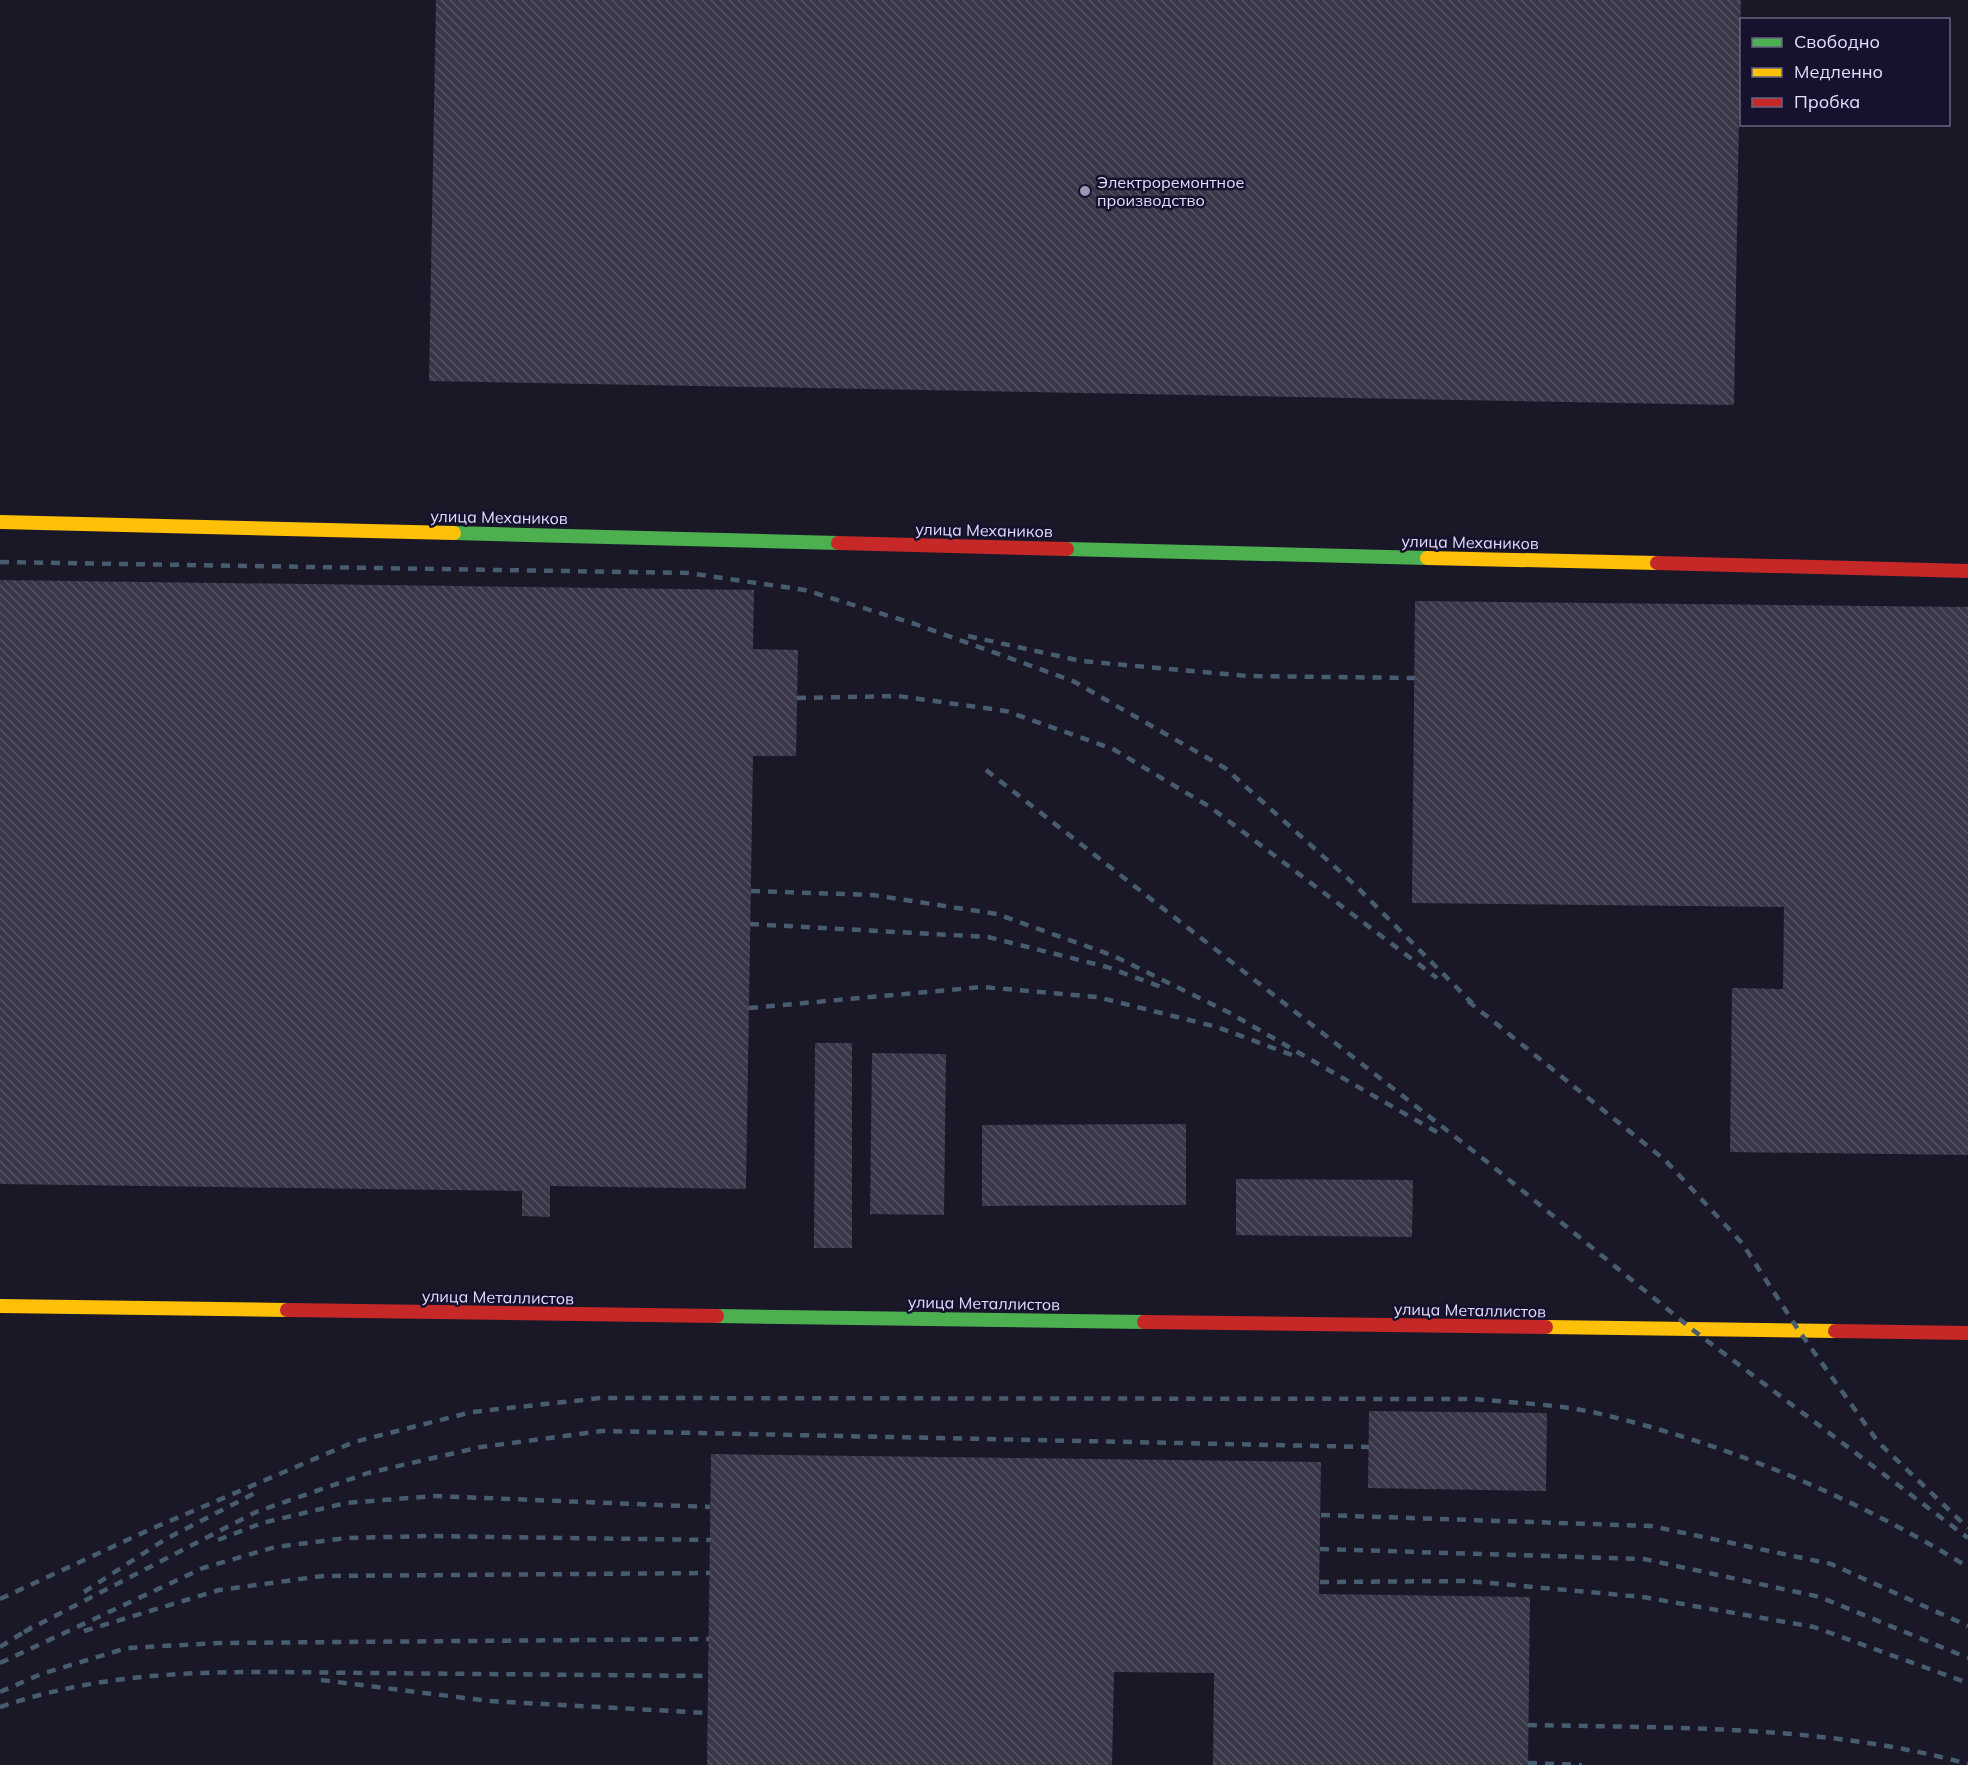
<svg xmlns="http://www.w3.org/2000/svg" width="1968" height="1765" font-family="Mulish,sans-serif">
	<style>
		.building { fill: url(#building-back-hatch) }
		.lines { fill: none; stroke-linecap: round; stroke-linejoin: round }
		.fast { stroke: #4caf50; stroke-width: 14 }
		.slow { stroke: #ffc107; stroke-width: 14 }
		.jam { stroke: #c62828; stroke-width: 14 }
		.rail { stroke: #475d6f; stroke-width: 4.5; stroke-dasharray: 9 8; stroke-linecap: butt }
		.poi-dot { fill: #9b98b3; stroke: #16112d; stroke-width: 2 }
		.labels { text-anchor: middle; dominant-baseline: central; stroke-width: 5; stroke-linejoin: round; paint-order: stroke }
		.poi-label { font-size: 16px; fill: #e1ddff; stroke: #16112d; text-anchor: start }
		.street-label { font-size: 16px; fill: #e1ddff; stroke: #16112d }
	</style>
	<defs>
		<pattern id="building-back-hatch" width="6" height="6" patternUnits="userSpaceOnUse" patternTransform="scale(1.5)"><rect width="6" height="6" fill="#393648"/><path d="M-1 5l2 2M0 0l6 6M5-1l2 2" fill="none" stroke="#555363"/></pattern>
	</defs>
	<rect width="100%" height="100%" fill="#1a1727"/>
	<path class="building" d="M436 0H1741L1734 405 429 381Z
		M0 580 754 590 753 649 798 650 796 756H753L746 1189 550 1186V1217L522 1216V1191L0 1184Z
		M1415 601 1968 607V1155L1730 1152 1732 988 1783 989 1784 907 1412 903Z
		M815 1043H852V1248H814Z
		M872 1053 946 1054 944 1215 870 1214Z
		M1186 1124V1205L982 1206V1125Z
		M1236 1179 1413 1180 1412 1237 1236 1235Z
		M1369 1411 1547 1413 1546 1491 1368 1488Z
		M711 1454 1321 1462 1319 1594 1530 1597 1528 1765H1213L1214 1673 1114 1672 1112 1765H707Z"/>
	<g class="lines">
		<path class="fast" d="M454 533 838 543
			M1067 549 1427 558
			M717 1316 1144 1322"/>
		<path class="slow" d="M0 522 454 533
			M1427 558 1657 563
			M0 1306 287 1310
			M1546 1327 1835 1331"/>
		<path class="jam" d="M838 543 1067 549
			M1657 563 1968 571
			M287 1310 717 1316
			M1144 1322 1546 1327
			M1835 1331 1968 1333"/>
		<path class="rail" d="M0 562 688 573 805 590 915 624 1073 681 1225 768 1354 884 1475 1006
			M968 636 1081 661 1247 676 1415 678
			M797 698 898 696 1006 711 1113 749 1210 807 1437 978
			M986 770 1486 1161 1693 1330 1968 1538
			M751 891 873 895 997 914 1114 956 1228 1012 1440 1134
			M750 924 988 937 1107 967 1164 988
			M1468 1001 1665 1160 1742 1243 1799 1331 1878 1442 1968 1528
			M749 1008 982 987 1097 997 1217 1027 1292 1055
			M1321 1515 1651 1526 1831 1564 1968 1626
			M218 1540 262 1523 346 1503 434 1496 710 1507
			M1320 1549 1644 1559 1820 1597 1968 1658
			M1320 1582 1468 1581 1643 1597 1814 1627 1968 1683
			M84 1592 164 1540 255 1493
			M0 1599 151 1529 354 1442 472 1412 601 1398 1475 1399C1513 1403 1554 1404 1592 1412 1723 1442 1853 1496 1968 1567
			M84 1631 219 1590 323 1576 710 1573
			M24 1632 256 1512 368 1473 481 1447 602 1431 1369 1447
			M0 1647 32 1627
			M0 1663 203 1568 275 1547 347 1538 428 1536 710 1540
			M321 1680 489 1701 708 1713
			M0 1692 41 1674 127 1648 220 1643 709 1639
			M0 1707C123 1665 240 1672 368 1673 481 1674 595 1675 708 1676
			M1528 1725C1673 1728 1828 1725 1968 1764
			M1528 1763 1582 1765"/>
	</g>
	<circle class="poi-dot" cx="1085" cy="191" r="6"/>
	<g class="labels">
		<g class="poi-label">
			<text x="1097" y="182">Электроремонтное<tspan x="1097" dy="18">производство</tspan></text>
		</g>
		<g class="street-label">
			<text transform="translate(499 517) rotate(1)">улица Механиков</text>
			<text transform="translate(984 530) rotate(1)">улица Механиков</text>
			<text transform="translate(1470 542) rotate(1)">улица Механиков</text>
			<text transform="translate(498 1297) rotate(1)">улица Металлистов</text>
			<text transform="translate(984 1303) rotate(1)">улица Металлистов</text>
			<text transform="translate(1470 1310) rotate(1)">улица Металлистов</text>
		</g>
	</g>
	<rect x="1740" y="18" width="210" height="108" fill="#16112d" stroke="#676381" stroke-width="1.5"/>
	<rect x="1752" y="38" width="30" height="9" fill="#4caf50" stroke="#676381" stroke-width="1.5"/>
	<text x="1794" y="48" font-size="18" fill="#e1ddff">Свободно</text>
	<rect x="1752" y="68" width="30" height="9" fill="#ffc107" stroke="#676381" stroke-width="1.5"/>
	<text x="1794" y="78" font-size="18" fill="#e1ddff">Медленно</text>
	<rect x="1752" y="98" width="30" height="9" fill="#c62828" stroke="#676381" stroke-width="1.5"/>
	<text x="1794" y="108" font-size="18" fill="#e1ddff">Пробка</text>
</svg>
